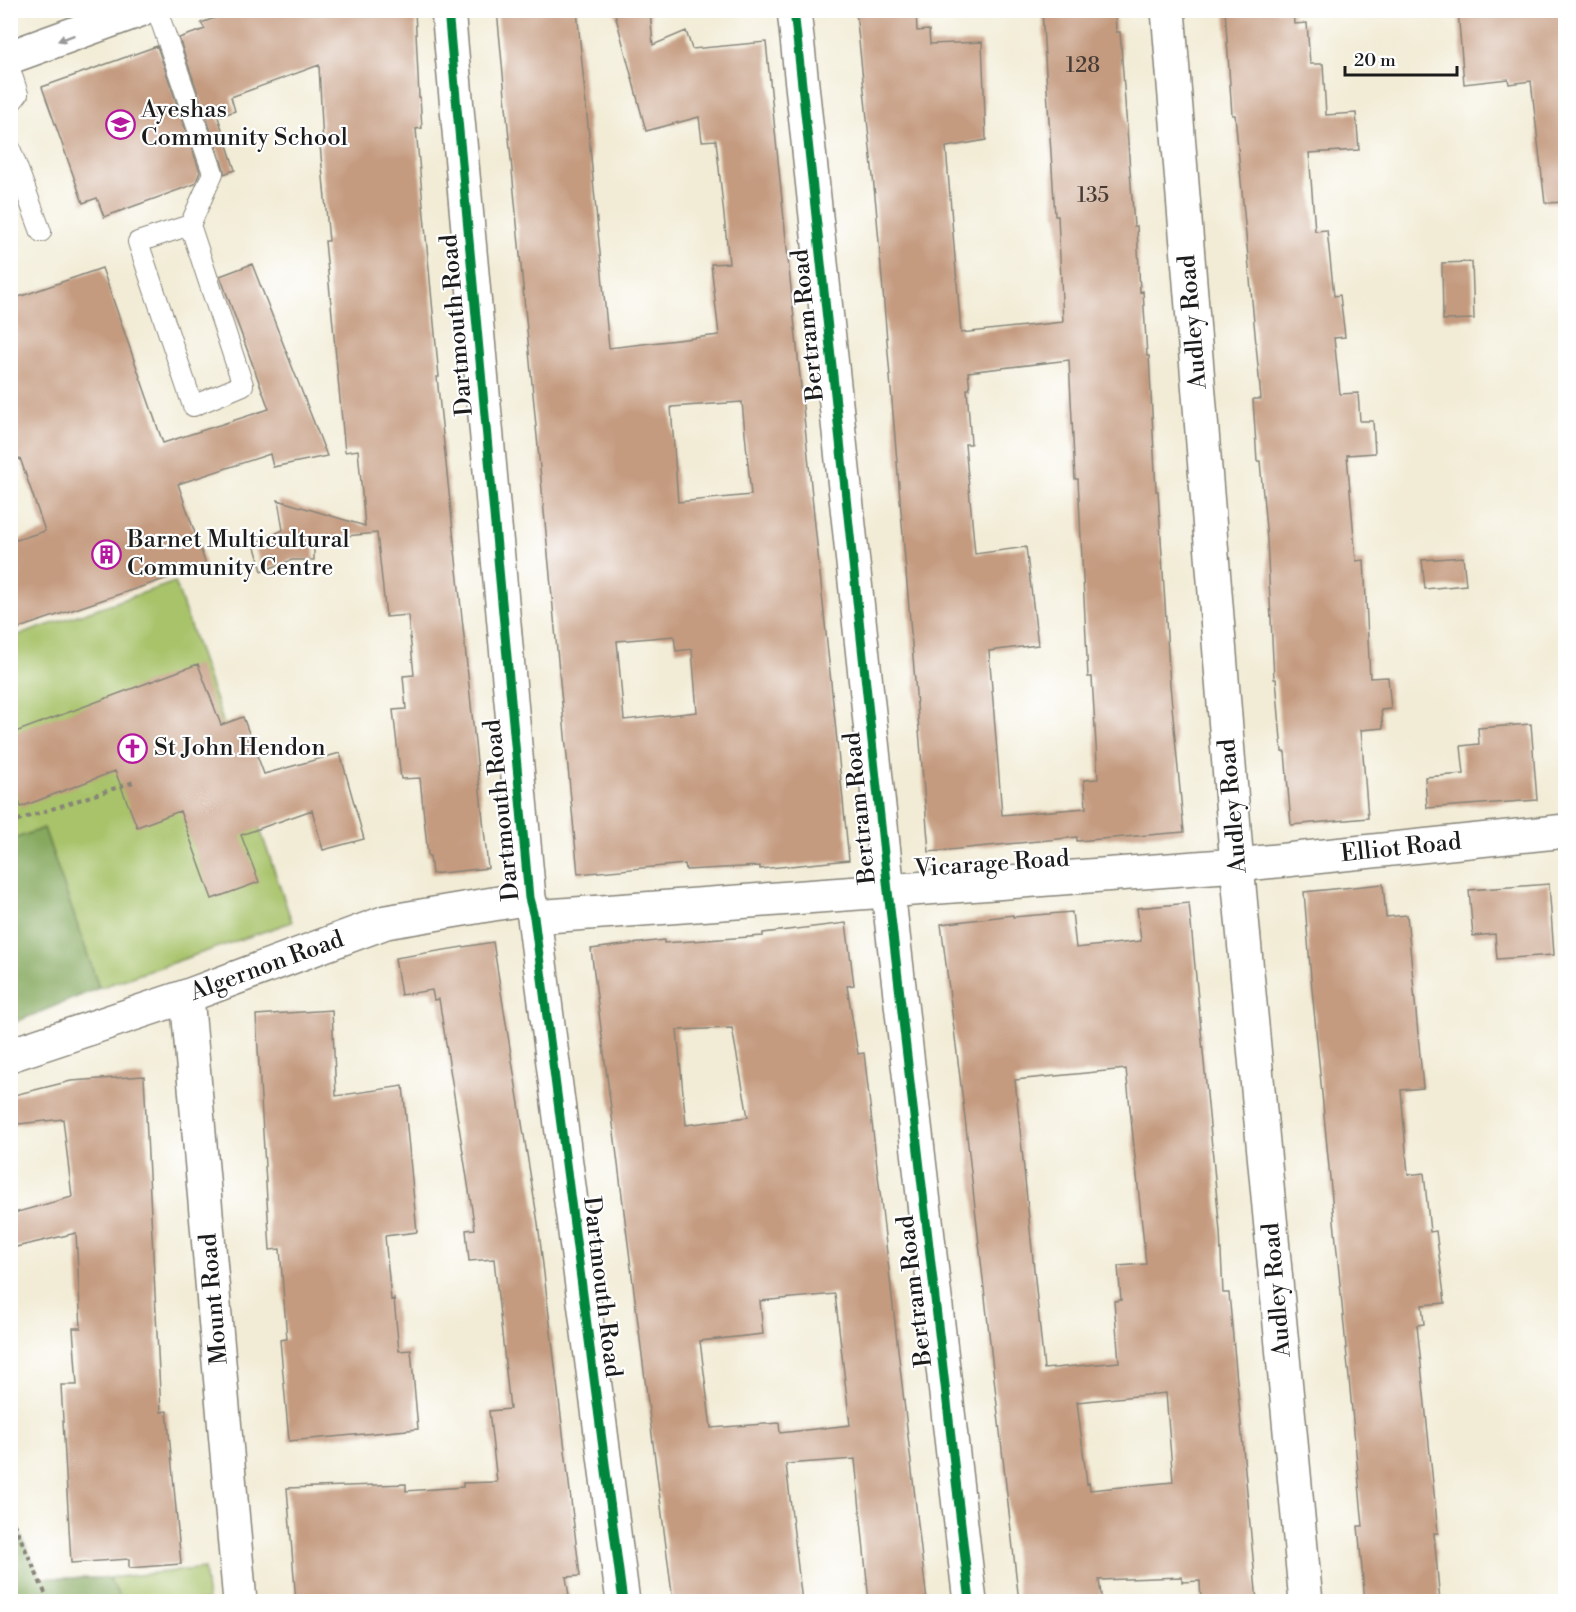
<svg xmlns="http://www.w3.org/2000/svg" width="1576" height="1612" font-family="'Libre Bodoni',serif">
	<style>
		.green { fill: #a8c36a; stroke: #627043; stroke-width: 1.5 }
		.forest { fill: #86a95e; stroke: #51623d; stroke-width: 1.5 }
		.building { fill: #c59b80; fill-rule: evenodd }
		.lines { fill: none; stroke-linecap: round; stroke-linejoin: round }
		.lane-casing { stroke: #878479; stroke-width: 22 }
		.street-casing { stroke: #878479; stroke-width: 36 }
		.path { stroke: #878479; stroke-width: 4; stroke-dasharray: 4.5 4.5; stroke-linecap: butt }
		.lane { stroke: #fff; stroke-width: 20 }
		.street { stroke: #fff; stroke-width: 33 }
		.cycleway-casing { stroke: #fff; stroke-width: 13 }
		.cycleway { stroke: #00873e; stroke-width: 9 }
		.oneway { fill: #999 }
		.labels { text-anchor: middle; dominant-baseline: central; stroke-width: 4.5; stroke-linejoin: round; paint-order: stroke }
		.number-label { font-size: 21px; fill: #463c35 }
		.poi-label { font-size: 24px; fill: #1c1c1c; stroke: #fff; text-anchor: start }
		.street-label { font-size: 24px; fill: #1c1c1c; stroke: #fff }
	</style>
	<rect width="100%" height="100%" fill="#fff"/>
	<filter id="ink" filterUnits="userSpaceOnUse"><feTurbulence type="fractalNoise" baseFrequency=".0167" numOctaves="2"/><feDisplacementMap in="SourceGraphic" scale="12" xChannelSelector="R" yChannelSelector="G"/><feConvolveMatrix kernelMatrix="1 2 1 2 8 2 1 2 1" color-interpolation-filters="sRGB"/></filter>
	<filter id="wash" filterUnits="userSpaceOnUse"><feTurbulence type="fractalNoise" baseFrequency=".008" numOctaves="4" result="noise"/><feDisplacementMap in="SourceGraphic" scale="24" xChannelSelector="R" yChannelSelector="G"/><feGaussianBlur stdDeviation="1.35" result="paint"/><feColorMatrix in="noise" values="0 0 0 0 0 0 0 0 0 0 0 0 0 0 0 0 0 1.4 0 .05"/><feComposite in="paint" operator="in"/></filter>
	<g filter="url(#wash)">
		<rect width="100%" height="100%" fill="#f2ecd6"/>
		<path class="green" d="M175 582 292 922 99 988 44 829 11 840 10 638Z
			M204 1568 208 1601H122L109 1578Z"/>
		<path class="forest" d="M44 828 99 988 11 1024V840Z
			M10 1513 41 1578H109L122 1601H11Z"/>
		<g id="blocks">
			<path class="building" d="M237 10H415L419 97H420L422 128 416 129 439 377H437L488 868 432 874 430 856H428L420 778 401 779 393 710 406 709 403 676 414 675 408 615 386 617 377 533 314 539V560H292L262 571 254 544 283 530 278 500 365 526 358 450 345 452 325 241H329L320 145H323L319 65 231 97 235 111 218 117 235 170 224 174V169L179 38 205 29 201 23Z
				M497 10H577L609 348 719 335 711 264 729 263 716 140 702 141 699 117 646 131 614 10H650L653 45 686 31 692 49 766 42 849 860 760 869V866L686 870 685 864 578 874ZM742 402 751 495 678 502 671 407ZM674 636 676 651 692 649 697 712 624 720 617 641Z
				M878 10H916L917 31 929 30 930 44 982 42 986 140 946 147 961 333 1063 322 1058 216H1055L1042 10H1115L1116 32H1120L1134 226H1137L1140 292 1143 291 1147 356H1149L1156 491H1158L1170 685 1184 832 1077 841V837L929 852 876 206 856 12ZM1069 360 1075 479H1078L1088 677H1092L1098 779 1084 780 1086 808 1002 815 989 651 1038 645 1026 547 975 554 965 444H971L967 389H970L968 372Z
				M1225 10H1293L1294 24 1307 23 1310 64H1323L1326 115 1356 113 1359 150 1309 153 1315 231 1327 230 1334 296 1340 295 1345 337 1334 338 1340 394 1358 393 1360 421H1373L1375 453 1347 455 1356 561 1364 560 1370 678 1388 677 1391 709 1381 710 1383 728 1361 730 1368 818 1291 825 1285 752H1282L1276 679H1274L1267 540 1260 461H1257L1253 399H1261L1235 115H1232Z
				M1458 10H1566V202L1545 203 1531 81 1509 84 1508 79 1464 84Z
				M157 46 200 172 195 184 104 217 97 198 83 203 42 87Z
				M1472 262 1474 319 1443 320 1442 263Z
				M252 264 327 456 273 467 270 454 178 484 206 565 10 631V542L45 531 20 458 10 462V300L102 268 163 443 269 409 220 276Z
				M1463 557 1466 585 1425 589 1422 560Z
				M198 664 221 725 243 717 264 774 340 753 364 839 323 850 312 810 241 835 259 882 212 899 180 811 137 827 115 771 21 807 10 778V734Z
				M1531 724 1537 800 1427 808 1425 777 1464 774 1461 746 1479 744 1478 728Z
				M1383 884 1386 917 1407 915 1423 1088 1401 1090 1408 1175 1424 1173 1430 1232 1436 1231 1445 1303 1422 1305 1424 1324 1417 1325 1438 1533H1434L1440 1602H1365L1358 1526H1363L1311 978 1304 892Z
				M1549 884 1554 955 1497 959 1495 934 1473 936 1469 890Z
				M1189 903 1220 1232 1223 1293H1229L1257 1602H1201L1200 1581 1182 1582V1577L1099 1580 1102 1602H1019L965 1118 941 924 1013 915V917L1072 912 1076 948 1141 941 1137 908ZM1126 1069 1146 1264 1118 1266 1121 1300 1114 1301 1119 1362 1044 1369 1015 1080ZM1166 1393 1173 1482 1090 1490 1089 1483 1087 1484 1077 1402Z
				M846 923 854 985 847 986 858 1054 864 1053 927 1602H869L855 1459 786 1464 802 1602H673L591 949 664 940V943L763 936V933ZM732 1028 748 1117 686 1125 677 1030ZM835 1294 850 1425 780 1433 779 1423 711 1428 700 1341 763 1334 760 1301Z
				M493 942 538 1223 580 1576 566 1577 570 1602H296L287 1488 406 1484V1491L463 1487V1483L497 1482 489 1411 510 1409 494 1259 469 1261 466 1230 475 1229 439 999 434 1000 432 990 401 995 395 958Z
				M332 1010 336 1096 403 1086 417 1232 385 1236 391 1300 394 1299 399 1351 411 1350 418 1429 289 1441 280 1340 287 1339 280 1249 270 1250 256 1015Z
				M144 1076 161 1412 167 1411 181 1564 129 1568V1559L71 1563 61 1385H77L73 1328H81L76 1233 16 1247 10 1227V1214L72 1197 63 1119 10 1125V1096L71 1081Z"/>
		</g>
	</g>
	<g filter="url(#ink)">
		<use href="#blocks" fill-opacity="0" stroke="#878479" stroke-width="1.5"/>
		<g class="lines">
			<defs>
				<path id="lane" d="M157 10 213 173 190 225 243 385 193 406 138 242 190 225
					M10 69 18 94 10 104
					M10 148 41 232"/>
				<path id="street" d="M448 10 529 898 534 917 623 1602
					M794 10 888 891 970 1602
					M1168 10 1237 865 1306 1602
					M10 57 140 10
					M534 917 1237 865 1566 831
					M187 996 240 1602
					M10 1055 187 996 386 922 529 898"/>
			</defs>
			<use href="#lane" class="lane-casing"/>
			<use href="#street" class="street-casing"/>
			<path class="path" d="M10 803 18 820 134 782
				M10 1515 49 1602"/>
			<use href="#lane" class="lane"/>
			<use href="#street" class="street"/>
			<defs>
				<path id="cycleway" d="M448 10 529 898 534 917 623 1602
					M794 10 888 891 970 1602"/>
			</defs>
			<use href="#cycleway" class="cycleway-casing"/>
			<use href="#cycleway" class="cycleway"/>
		</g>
		<defs><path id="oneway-solid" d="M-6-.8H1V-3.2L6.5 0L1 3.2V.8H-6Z" transform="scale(1.5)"/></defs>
		<use class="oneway" href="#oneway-solid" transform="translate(66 38) rotate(160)"/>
	</g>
	<defs>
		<symbol id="school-ring" viewBox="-11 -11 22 22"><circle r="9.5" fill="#fff" stroke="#b5179e" stroke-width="1.5"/><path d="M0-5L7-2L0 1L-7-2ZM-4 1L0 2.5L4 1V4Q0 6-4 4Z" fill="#b5179e"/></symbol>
		<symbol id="building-ring" viewBox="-11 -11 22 22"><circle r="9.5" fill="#fff" stroke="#b5179e" stroke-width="1.5"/><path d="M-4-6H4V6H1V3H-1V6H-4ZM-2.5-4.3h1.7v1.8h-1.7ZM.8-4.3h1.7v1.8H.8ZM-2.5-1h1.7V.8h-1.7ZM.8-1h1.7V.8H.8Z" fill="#b5179e"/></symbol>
		<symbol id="church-ring" viewBox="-11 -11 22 22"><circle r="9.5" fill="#fff" stroke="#b5179e" stroke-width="1.5"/><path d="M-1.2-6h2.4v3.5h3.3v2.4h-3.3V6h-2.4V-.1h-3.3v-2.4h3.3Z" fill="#b5179e"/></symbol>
	</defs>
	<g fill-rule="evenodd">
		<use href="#school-ring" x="104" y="108" width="33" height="33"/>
		<use href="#building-ring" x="90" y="538" width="33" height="33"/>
		<use href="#church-ring" x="116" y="732" width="33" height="33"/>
	</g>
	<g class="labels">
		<g class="number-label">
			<text x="1083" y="66">128</text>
			<text x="1093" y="196">135</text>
		</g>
		<g class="poi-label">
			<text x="141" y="110">Ayeshas<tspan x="141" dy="28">Community School</tspan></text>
			<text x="127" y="540">Barnet Multicultural<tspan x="127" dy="28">Community Centre</tspan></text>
			<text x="154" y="748">St John Hendon</text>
		</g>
		<g class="street-label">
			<text transform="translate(1193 322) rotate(-95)">Audley Road</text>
			<text transform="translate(457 325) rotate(-95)">Dartmouth Road</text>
			<text transform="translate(808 325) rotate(-96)">Bertram Road</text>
			<text transform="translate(1233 806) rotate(-95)">Audley Road</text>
			<text transform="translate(860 808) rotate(-96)">Bertram Road</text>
			<text transform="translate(502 810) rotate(-96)">Dartmouth Road</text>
			<text transform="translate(1401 848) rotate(-6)">Elliot Road</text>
			<text transform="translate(992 864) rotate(-4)">Vicarage Road</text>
			<text transform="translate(267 966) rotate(-20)">Algernon Road</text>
			<text transform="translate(602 1287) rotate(83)">Dartmouth Road</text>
			<text transform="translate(1277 1290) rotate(-95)">Audley Road</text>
			<text transform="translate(915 1291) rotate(-97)">Bertram Road</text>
			<text transform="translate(214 1299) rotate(-95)">Mount Road</text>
		</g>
	</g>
	<rect width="1576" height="1612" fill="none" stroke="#fff" stroke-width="36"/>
	<path d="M1345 66v9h112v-9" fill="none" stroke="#1c1c1c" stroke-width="3"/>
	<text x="1354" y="66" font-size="18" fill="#1c1c1c" stroke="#ffffff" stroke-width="4.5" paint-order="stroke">20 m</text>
</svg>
